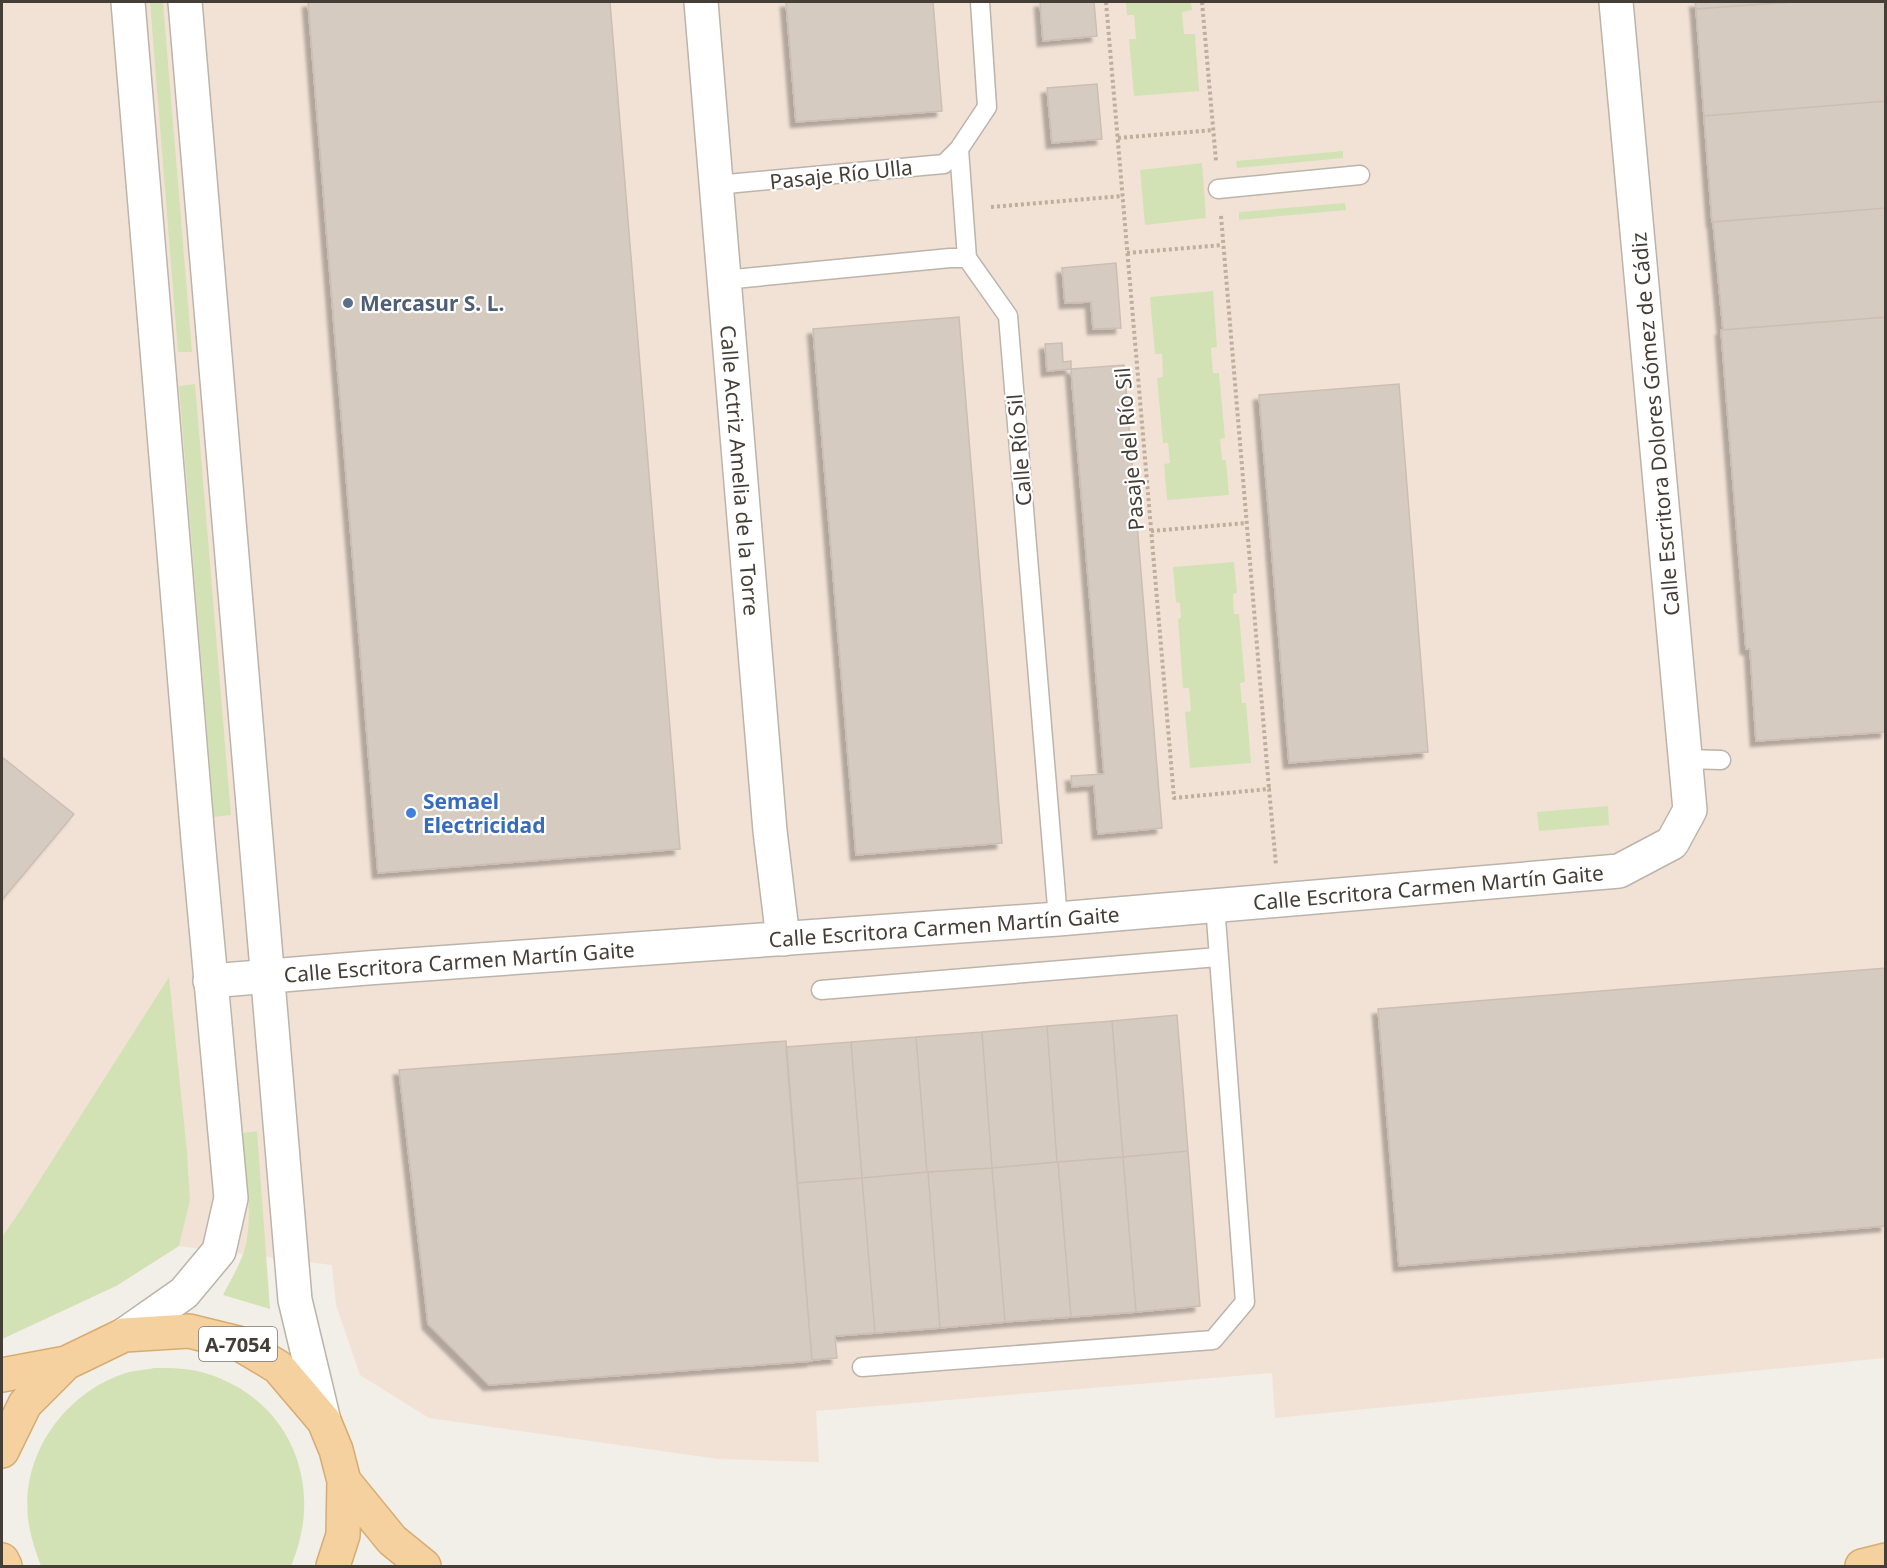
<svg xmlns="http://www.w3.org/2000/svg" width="1887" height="1568" font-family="'Noto Sans',sans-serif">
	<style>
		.commercial { fill: #f2e2d5 }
		.green { fill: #d3e2b5 }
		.building { fill: #d5cbc1; stroke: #ccbfb2; stroke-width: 1.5; filter: url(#shadow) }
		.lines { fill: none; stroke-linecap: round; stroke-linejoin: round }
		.service-casing { stroke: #bcb4ab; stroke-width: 21 }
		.minor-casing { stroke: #bcb4ab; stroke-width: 36 }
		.tertiary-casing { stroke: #bcb4ab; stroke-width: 36 }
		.primary-casing { stroke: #d7ac71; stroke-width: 36 }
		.path { stroke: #bdae9e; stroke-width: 4; stroke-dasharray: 3 3; stroke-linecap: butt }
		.service { stroke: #fff; stroke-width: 18 }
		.minor { stroke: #fff; stroke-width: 33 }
		.tertiary { stroke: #fff; stroke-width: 33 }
		.primary { stroke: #f4d19f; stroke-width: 33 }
		.service-dot { fill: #5c6f8a; stroke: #fff; stroke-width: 2 }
		.shop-dot { fill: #3f7fe0; stroke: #fff; stroke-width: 2 }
		.labels { text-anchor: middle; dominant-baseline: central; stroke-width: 4.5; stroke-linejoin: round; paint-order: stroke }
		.shield { fill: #fff; stroke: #7d7873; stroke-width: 1.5 }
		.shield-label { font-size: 20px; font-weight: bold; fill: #453e37 }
		.street-label { font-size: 21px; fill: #453e37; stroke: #fff }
		.service-label { font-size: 21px; font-weight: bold; fill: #4e5e75; stroke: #fff; text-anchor: start }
		.shop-label { font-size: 21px; font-weight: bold; fill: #366cbe; stroke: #fff; text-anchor: start }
	</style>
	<defs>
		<filter id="shadow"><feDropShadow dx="-5.5" dy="5.5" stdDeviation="1.5" flood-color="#0004"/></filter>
	</defs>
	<rect width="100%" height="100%" fill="#f2eee8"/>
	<path class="commercial" d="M2 2H1885V1358L1275 1418 1272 1373 816 1411 819 1462 718 1459 429 1418 360 1375 336 1305 332 1265 179 1246 116 1286 2 1339Z"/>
	<path class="green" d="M150 2H163L192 352H178Z
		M1126 2H1191L1192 10 1182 12 1184 34H1195L1199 91 1134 96 1129 39H1136L1134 15H1127Z
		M1343 151V158L1237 168 1236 161Z
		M1202 163 1206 218 1145 225 1140 170Z
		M1345 203 1346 210 1239 220V212Z
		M1213 291 1217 347 1211 348 1213 373H1219L1225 438 1220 439 1222 460H1226L1229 495 1167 500 1164 464 1170 463 1168 443H1163L1157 378 1163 377 1162 354H1155L1150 297Z
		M195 384 231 815 214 817 179 386Z
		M1234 562 1237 593 1233 594 1234 614H1239L1245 682 1240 683 1242 703H1246L1251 763 1190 768 1185 712 1191 711 1189 688H1183L1178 619 1181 618 1180 603 1176 602 1173 567Z
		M1608 806 1609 825 1539 831 1537 812Z
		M169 977 187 1152 190 1200 179 1246 116 1286 2 1339V1237L20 1211Z
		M257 1131 270 1309 223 1295C231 1279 242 1262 246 1244 253 1212 245 1166 243 1133Z
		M154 1368C172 1368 190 1368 208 1374 292 1401 325 1487 291 1566H41C35 1550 30 1535 28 1518 21 1453 66 1392 126 1373 135 1370 145 1370 154 1368Z"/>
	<path class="building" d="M308 2H610L680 849 378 873Z
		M786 2H933L942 111 796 122Z
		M1040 2H1094L1097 36 1043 41Z
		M1695 2H1793L1696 9Z
		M1793 2H1886V101L1704 116 1696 9Z
		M1097 84 1102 139 1052 143 1047 88Z
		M1886 101V208L1712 222 1704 116Z
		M1886 208V317L1723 330 1713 222Z
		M1116 263 1121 328 1093 329 1091 302 1065 303 1062 268Z
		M959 317 1002 843 856 855 813 329Z
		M1886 317V732L1756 741 1750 649H1746L1721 330Z
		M1062 343 1063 362 1071 361V369L1124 365 1162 828 1098 834 1094 785 1072 787 1071 776 1104 774 1071 369 1047 371 1045 344Z
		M1399 384 1428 752 1289 763 1259 395Z
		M2 757 74 814 2 900Z
		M1886 968V1226L1399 1266 1378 1009Z
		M1177 1015 1188 1151 1123 1157 1112 1021Z
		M1112 1021 1123 1157 1057 1162 1047 1026Z
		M1047 1026 1057 1162 992 1168 982 1032Z
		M982 1032 992 1168 927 1172 916 1037Z
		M916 1037 927 1172 862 1178 851 1042Z
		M786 1041 812 1361 489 1385 428 1324 399 1070Z
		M851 1042 862 1178 797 1183 786 1047Z
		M1188 1151 1200 1306 1136 1312 1123 1157Z
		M1123 1157 1136 1312 1071 1317 1058 1162Z
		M1058 1162 1071 1317 1005 1322 992 1168Z
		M992 1168 1005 1322 940 1328 928 1172Z
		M928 1172 940 1328 875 1333 862 1178Z
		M862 1178 875 1333 835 1336 837 1358 812 1360 797 1183Z"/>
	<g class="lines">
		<defs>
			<path id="service" d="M980 2 987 107 959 149 967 258 1008 316 1058 919
				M716 185 944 164 959 149
				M1218 189 1360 175
				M724 280 950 258H967
				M1686 759 1721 760
				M821 990 1218 957
				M862 1367 1213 1340 1245 1302 1215 905"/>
			<g id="minor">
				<path id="s1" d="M701 2 770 831 783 939"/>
				<path id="s2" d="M210 981 367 968 1058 919 1619 871 1672 843 1690 810 1616 2"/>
			</g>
			<path id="tertiary" d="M185 2 295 1300 324 1421
				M124 1335 184 1293 219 1251 231 1198 198 840 128 2"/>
			<path id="primary" d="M2 1375 66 1363
				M2 1451 25 1404 66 1363 124 1335 189 1331 238 1343 278 1367 324 1421 336 1450 344 1481 343 1535 333 1566
				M344 1481 392 1540 424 1566
				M2 1560 5 1566
				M1862 1566 1886 1560"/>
		</defs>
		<use href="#service" class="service-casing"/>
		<use href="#minor" class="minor-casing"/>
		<use href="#tertiary" class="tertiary-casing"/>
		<use href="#primary" class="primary-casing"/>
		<path class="path" d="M1106 2 1174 798 1269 789 1276 865
			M1202 2 1216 161
			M1118 138 1213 130
			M991 207 1123 196
			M1221 216 1269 789
			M1127 253 1222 245
			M1151 531 1246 523"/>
		<use href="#service" class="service"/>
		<use href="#minor" class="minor"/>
		<use href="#tertiary" class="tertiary"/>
		<use href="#primary" class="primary"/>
	</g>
	<circle class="service-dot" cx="348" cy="303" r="6"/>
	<circle class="shop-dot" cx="411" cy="813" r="6"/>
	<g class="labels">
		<rect class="shield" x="199" y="1327" width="78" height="34" rx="4.5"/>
		<g class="shield-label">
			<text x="238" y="1344">A-7054</text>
		</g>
		<g class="street-label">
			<text transform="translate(841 174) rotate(-6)">Pasaje Río Ulla</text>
			<text transform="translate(1655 424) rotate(-95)">Calle Escritora Dolores Gómez de Cádiz</text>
			<text transform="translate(1129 449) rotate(-95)">Pasaje del Río Sil</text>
			<text transform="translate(1019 450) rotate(-95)">Calle Río Sil</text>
			<text stroke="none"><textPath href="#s1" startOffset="470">Calle Actriz Amelia de la Torre</textPath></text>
			<text stroke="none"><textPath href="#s2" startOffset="1222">Calle Escritora Carmen Martín Gaite</textPath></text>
			<text stroke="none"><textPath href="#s2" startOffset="736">Calle Escritora Carmen Martín Gaite</textPath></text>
			<text stroke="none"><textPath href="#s2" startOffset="250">Calle Escritora Carmen Martín Gaite</textPath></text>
		</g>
		<g class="service-label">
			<text x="360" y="303">Mercasur S. L.</text>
		</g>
		<g class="shop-label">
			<text x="423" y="801">Semael<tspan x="423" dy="24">Electricidad</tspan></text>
		</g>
	</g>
	<rect width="1887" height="1568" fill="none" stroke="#453e37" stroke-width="6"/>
</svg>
